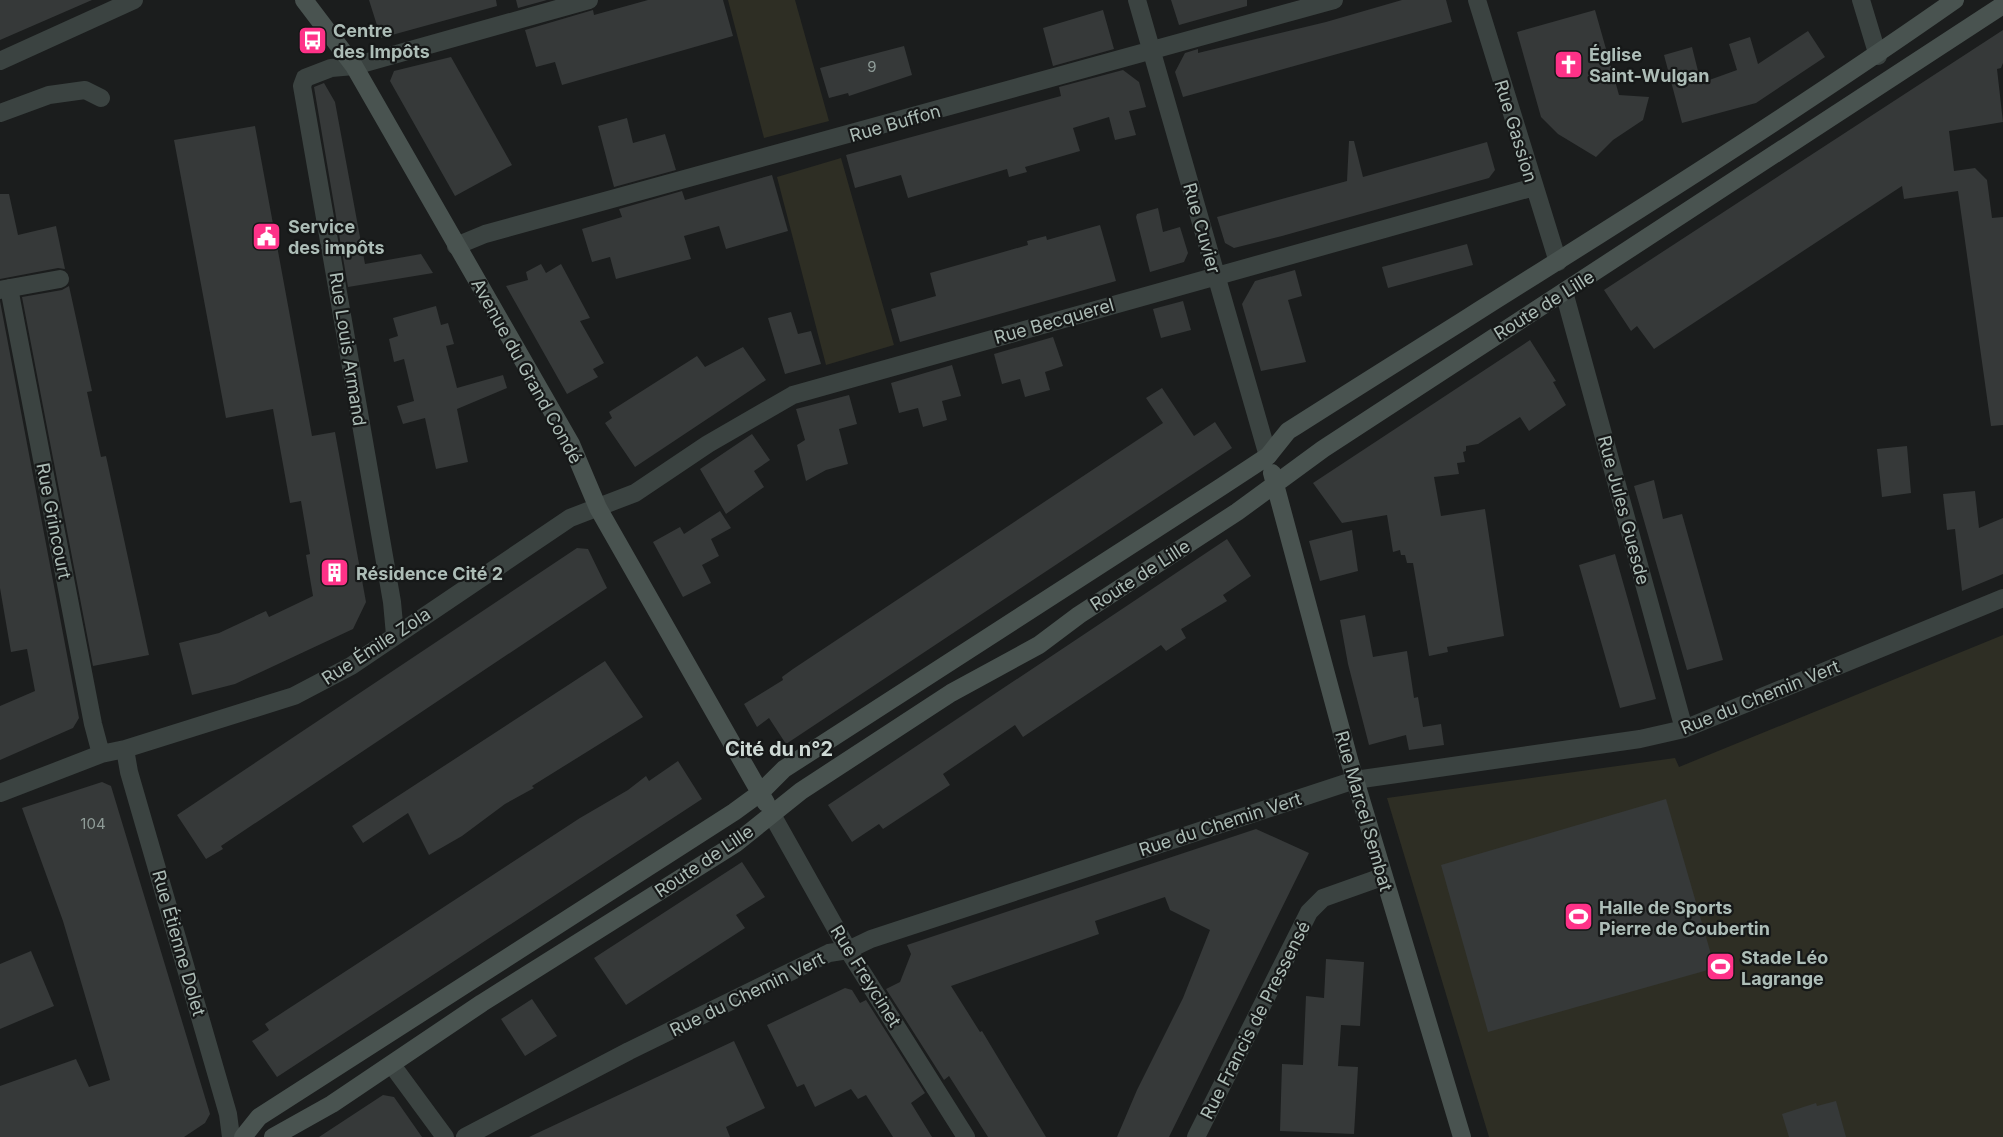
<svg xmlns="http://www.w3.org/2000/svg" width="2003" height="1137" font-family="Inter,sans-serif">
	<style>
		.green { fill: #2e2e24 }
		.building { fill: #363939 }
		.lines { fill: none; stroke-linecap: round; stroke-linejoin: round }
		.street { stroke: #3b4341; stroke-width: 18 }
		.secondary { stroke: #495350; stroke-width: 18 }
		.labels { text-anchor: middle; dominant-baseline: central; stroke-width: 4.5; stroke-linejoin: round; paint-order: stroke }
		.number-label { font-size: 15px; fill: #8f9c98 }
		.poi-label { font-size: 18px; font-weight: bold; fill: #adbdb7; stroke: #161818; text-anchor: start }
		.street-label { font-size: 18px; fill: #adbdb7; stroke: #161818 }
		.neighbourhood-label { font-size: 20px; font-weight: bold; fill: #ced9d5; stroke: #161818 }
	</style>
	<rect width="100%" height="100%" fill="#1b1d1d"/>
	<path class="green" d="M728 0H795L829 121 764 138Z
		M841 158 894 345 826 365 777 177Z
		M2003 635V1137H1489L1387 798 1675 758 1679 767Z"/>
	<path class="building" d="M0 0H92L0 40Z
		M369 0H496L497 6 381 38Z
		M516 0H547L518 8Z
		M648 0H723L733 36 562 85 555 62 536 67 525 30 593 10 594 15Z
		M1171 0H1247V6L1179 25Z
		M1402 0H1446L1452 22 1183 97 1175 72 1185 53 1198 49V53L1326 22Z
		M1103 10 1114 49 1053 66 1043 28Z
		M1595 10 1619 95 1649 97 1643 120 1613 140 1596 157 1558 134 1541 117 1517 32Z
		M2003 30V63L2001 68 1997 69 2003 122 1949 131 1954 171 1975 168 1987 180 1992 218 2003 217V425L1991 426 1958 191 1904 199 1902 186 1654 349 1637 326 1631 331 1604 290Z
		M1808 31 1825 57 1756 103 1682 123 1664 55 1692 47 1701 83 1737 70 1729 44 1750 37 1758 64Z
		M904 46 912 75 849 96 848 93 829 98 820 68Z
		M451 57 512 165 455 196 390 81 394 71Z
		M1123 70 1139 82 1146 107 1129 111 1136 135 1115 140 1109 117 1073 128 1080 151 1025 167 1027 172 1009 177 1007 169 908 198 901 175 855 188 846 155 1061 96 1059 87Z
		M324 83 335 102 365 264 421 254 433 273 348 287 314 87Z
		M627 118 633 143 665 134 676 170 614 187 598 126Z
		M255 126 312 436 335 432 366 602 353 629 235 684 192 695 179 643 219 633 266 611 269 617 313 596 306 555 310 554 301 501 290 503 273 409 226 418 174 140Z
		M1349 141H1354L1363 177 1487 142 1495 170 1489 178 1282 236 1234 248 1225 243 1217 217 1347 181Z
		M772 175 788 231 726 249 719 226 684 236 691 259 616 279 610 257 592 262 582 229 622 217 619 209 682 191 685 200Z
		M0 194H9L18 235 56 226 65 269 58 268 0 279Z
		M1158 208 1163 232 1180 227 1188 253 1184 262 1150 272 1136 217 1137 214Z
		M1100 225 1116 281 900 342 891 309 936 296 930 273 1028 245 1027 241 1046 236 1047 240Z
		M1467 244 1473 265 1388 288 1382 267Z
		M541 264 546 273 561 264 590 318 580 321 604 363 593 369 598 377 567 394 506 286 528 280 526 272Z
		M1295 270 1302 296 1288 300 1306 362 1261 371 1242 304 1255 281Z
		M69 286 92 391 87 392 101 457 106 456 149 655 93 666 22 297 62 290Z
		M0 301 79 718 73 728 0 760V706L35 691 27 649 11 652 0 588Z
		M1183 301 1191 330 1161 338 1153 309Z
		M436 306 441 325 448 323 454 344 446 346 457 388 503 375 507 388 457 409 468 462 436 469 425 418 403 424 397 406 414 401 404 359 394 362 389 339 398 336 393 318Z
		M791 312 798 334 811 331 821 364 785 374 768 318Z
		M1053 337 1063 366 1045 372 1050 390 1025 397 1020 379 1002 384 994 354Z
		M1530 340 1556 381 1553 382 1566 405 1529 431 1520 417 1478 444 1466 446V451L1463 452 1465 462 1457 463 1459 474 1434 477 1441 516 1485 509 1504 636 1447 647 1448 652 1429 656 1413 563H1407L1405 555H1401L1400 550 1393 552 1387 515 1342 523 1313 483Z
		M743 347 766 380 635 467 605 423 612 418 609 412 697 356 705 367Z
		M952 365 961 396 942 401 947 420 923 427 918 408 899 413 891 383Z
		M1162 388 1194 436 1215 422 1232 448 786 744 769 718 757 727 744 704 783 680 782 677 793 669 1163 423 1146 398Z
		M849 395 857 424 839 429 848 464 826 470 806 481 797 445 805 440 796 409Z
		M752 434 770 460 754 471 764 487 726 514 700 469Z
		M1907 446 1911 493 1882 497 1877 449Z
		M1654 480 1663 519 1682 514 1723 660 1687 670 1634 486Z
		M1975 491 1979 528 2003 518V574L1962 591 1955 529 1947 530 1943 494Z
		M720 511 731 528 711 539 719 556 702 565 711 583 683 597 653 542 680 527 684 534Z
		M1352 530 1358 571 1320 581 1309 541Z
		M1227 539 1251 576 1223 595 1227 601 1181 629 1186 638 1166 651 1161 645 1023 737 1015 725 943 774 950 785 883 829 879 824 852 842 828 805Z
		M577 548 588 549 607 588 221 846 223 849 206 859 177 815Z
		M1615 554 1656 699 1620 708 1579 565Z
		M1365 615 1373 657 1407 651 1414 698 1418 697 1423 727 1441 724 1444 745 1409 750 1406 735 1369 745 1348 664 1340 620Z
		M605 661 643 717 532 786 534 788 505 804 462 836 429 855 408 813 363 843 352 826Z
		M678 761 702 799 277 1077 252 1041 269 1030 265 1024 580 818 628 790 646 776 649 781Z
		M102 782 111 786 210 1114 205 1123 184 1137H0V1086L76 1059 89 1087 110 1080 63 921 22 808Z
		M1666 799 1715 968 1488 1032 1441 865Z
		M1256 829 1309 853 1169 1137H1117L1137 1090 1183 998 1210 930 1170 910 1165 897 1095 921 1099 934 951 986 980 1032 982 1031 1046 1137H988L949 1076 944 1080 886 989 900 982 911 954 907 945Z
		M742 862 765 897 736 915 745 928 626 1005 594 958Z
		M31 951 54 1006 0 1029V964Z
		M1326 959 1364 962 1360 1026 1341 1025 1338 1066 1358 1067 1354 1134 1280 1131 1282 1064 1303 1065 1306 996 1324 998Z
		M845 988 852 990 860 1003 866 1000 925 1093 911 1103 932 1137H893L866 1095 858 1099 851 1089 815 1107 804 1084 797 1087 767 1025Z
		M532 999 557 1036 525 1056 501 1019Z
		M734 1041 765 1108 726 1127 730 1137H529Z
		M383 1095 394 1097 422 1137H319Z
		M1836 1101 1846 1137H1789L1782 1114 1816 1103 1817 1106Z"/>
	<g class="lines">
		<path class="street" d="M1137 0 1268 456
			M1477 0 1558 262
			M1861 0 1878 56
			M0 61 134 0
			M0 113 49 95 85 90 101 98
			M456 246 485 234 1334 0
			M9 288 93 724 101 754
			M0 290 60 279
			M1564 292 1684 729
			M395 635 392 602 302 86 305 78 331 68 354 66 589 0
			M125 749 129 772 228 1114 231 1137
			M0 793 101 754 125 749 294 696 351 666 570 518 635 493 708 444 793 395 1534 187
			M771 813 848 950 966 1137
			M392 1065 445 1137
			M465 1137 629 1051 829 953 848 950 871 939 1355 780 1640 739 1684 729 2003 598
			M1196 1137 1309 912 1323 898 1382 877"/>
		<path class="secondary" d="M304 0 354 66 571 444 598 508 766 803
			M1272 473 1350 763 1462 1137
			M243 1137 259 1117 734 812 760 793 784 769 1221 487 1268 456 1288 431C1511 289 1738 152 1955 0
			M273 1137 332 1104 482 1003 735 844 801 791 951 693 1039 645 1079 615 1237 512 1323 449 2003 5"/>
	</g>
	<defs>
		<symbol id="bus-square" viewBox="-11 -11 22 22"><rect x="-9" y="-9" width="18" height="18" rx="4" fill="#fe3288" stroke="#161818"/><path d="M-5-6H5V4H4V6H2V4H-2V6H-4V4H-5ZM-3.5-4V0h7V-4ZM-3.5 1.2v1.5H-2V1.2ZM2 1.2v1.5H3.5V1.2Z" fill="#fff"/></symbol>
		<symbol id="church-square" viewBox="-11 -11 22 22"><rect x="-9" y="-9" width="18" height="18" rx="4" fill="#fe3288" stroke="#161818"/><path d="M-1.2-6h2.4v3.5h3.3v2.4h-3.3V6h-2.4V-.1h-3.3v-2.4h3.3Z" fill="#fff"/></symbol>
		<symbol id="civic-square" viewBox="-11 -11 22 22"><rect x="-9" y="-9" width="18" height="18" rx="4" fill="#fe3288" stroke="#161818"/><path d="M-.6-6.5H3V-4.5H.6V-3L4-1V1h2V6H-6V1h2V-1L-.6-3ZM-1.2 2.5V6h2.4V2.5Z" fill="#fff"/></symbol>
		<symbol id="building-square" viewBox="-11 -11 22 22"><rect x="-9" y="-9" width="18" height="18" rx="4" fill="#fe3288" stroke="#161818"/><path d="M-4-6H4V6H1V3H-1V6H-4ZM-2.5-4.3h1.7v1.8h-1.7ZM.8-4.3h1.7v1.8H.8ZM-2.5-1h1.7V.8h-1.7ZM.8-1h1.7V.8H.8Z" fill="#fff"/></symbol>
		<symbol id="stadium-square" viewBox="-11 -11 22 22"><rect x="-9" y="-9" width="18" height="18" rx="4" fill="#fe3288" stroke="#161818"/><path d="M0-5a6.5 5 0 1 0 0 10a6.5 5 0 1 0 0-10ZM-3.5-1.8h7v3.6h-7Z" fill="#fff"/></symbol>
	</defs>
	<g fill-rule="evenodd">
		<use href="#bus-square" x="296" y="24" width="33" height="33"/>
		<use href="#church-square" x="1552" y="48" width="33" height="33"/>
		<use href="#civic-square" x="250" y="220" width="33" height="33"/>
		<use href="#building-square" x="318" y="556" width="33" height="33"/>
		<use href="#stadium-square" x="1562" y="900" width="33" height="33"/>
		<use href="#stadium-square" x="1704" y="950" width="33" height="33"/>
	</g>
	<g class="labels">
		<g class="number-label">
			<text x="872" y="66">9</text>
			<text x="93" y="823">104</text>
		</g>
		<g class="poi-label">
			<text x="333" y="30">Centre<tspan x="333" dy="21">des Impôts</tspan></text>
			<text x="1589" y="54">Église<tspan x="1589" dy="21">Saint-Wulgan</tspan></text>
			<text x="288" y="226">Service<tspan x="288" dy="21">des impôts</tspan></text>
			<text x="356" y="573">Résidence Cité 2</text>
			<text x="1599" y="907">Halle de Sports<tspan x="1599" dy="21">Pierre de Coubertin</tspan></text>
			<text x="1741" y="957">Stade Léo<tspan x="1741" dy="21">Lagrange</tspan></text>
		</g>
		<g class="street-label">
			<text transform="translate(895 123) rotate(-16)">Rue Buffon</text>
			<text transform="translate(1516 131) rotate(73)">Rue Gassion</text>
			<text transform="translate(1202 228) rotate(74)">Rue Cuvier</text>
			<text transform="translate(1544 305) rotate(-32)">Route de Lille</text>
			<text transform="translate(1054 321) rotate(-16)">Rue Becquerel</text>
			<text transform="translate(348 349) rotate(81)">Rue Louis Armand</text>
			<text transform="translate(527 371) rotate(61)">Avenue du Grand Condé</text>
			<text transform="translate(1624 510) rotate(75)">Rue Jules Guesde</text>
			<text transform="translate(54 521) rotate(79)">Rue Grincourt</text>
			<text transform="translate(1140 575) rotate(-33)">Route de Lille</text>
			<text transform="translate(376 646) rotate(-33)">Rue Émile Zola</text>
			<text transform="translate(1760 697) rotate(-22)">Rue du Chemin Vert</text>
			<text transform="translate(1364 811) rotate(74)">Rue Marcel Sembat</text>
			<text transform="translate(1220 824) rotate(-18)">Rue du Chemin Vert</text>
			<text transform="translate(704 861) rotate(-34)">Route de Lille</text>
			<text transform="translate(179 943) rotate(74)">Rue Étienne Dolet</text>
			<text transform="translate(866 976) rotate(58)">Rue Freycinet</text>
			<text transform="translate(747 994) rotate(-26)">Rue du Chemin Vert</text>
			<text transform="translate(1255 1020) rotate(-63)">Rue Francis de Pressensé</text>
		</g>
		<g class="neighbourhood-label">
			<text x="779" y="749">Cité du n°2</text>
		</g>
	</g>
</svg>
